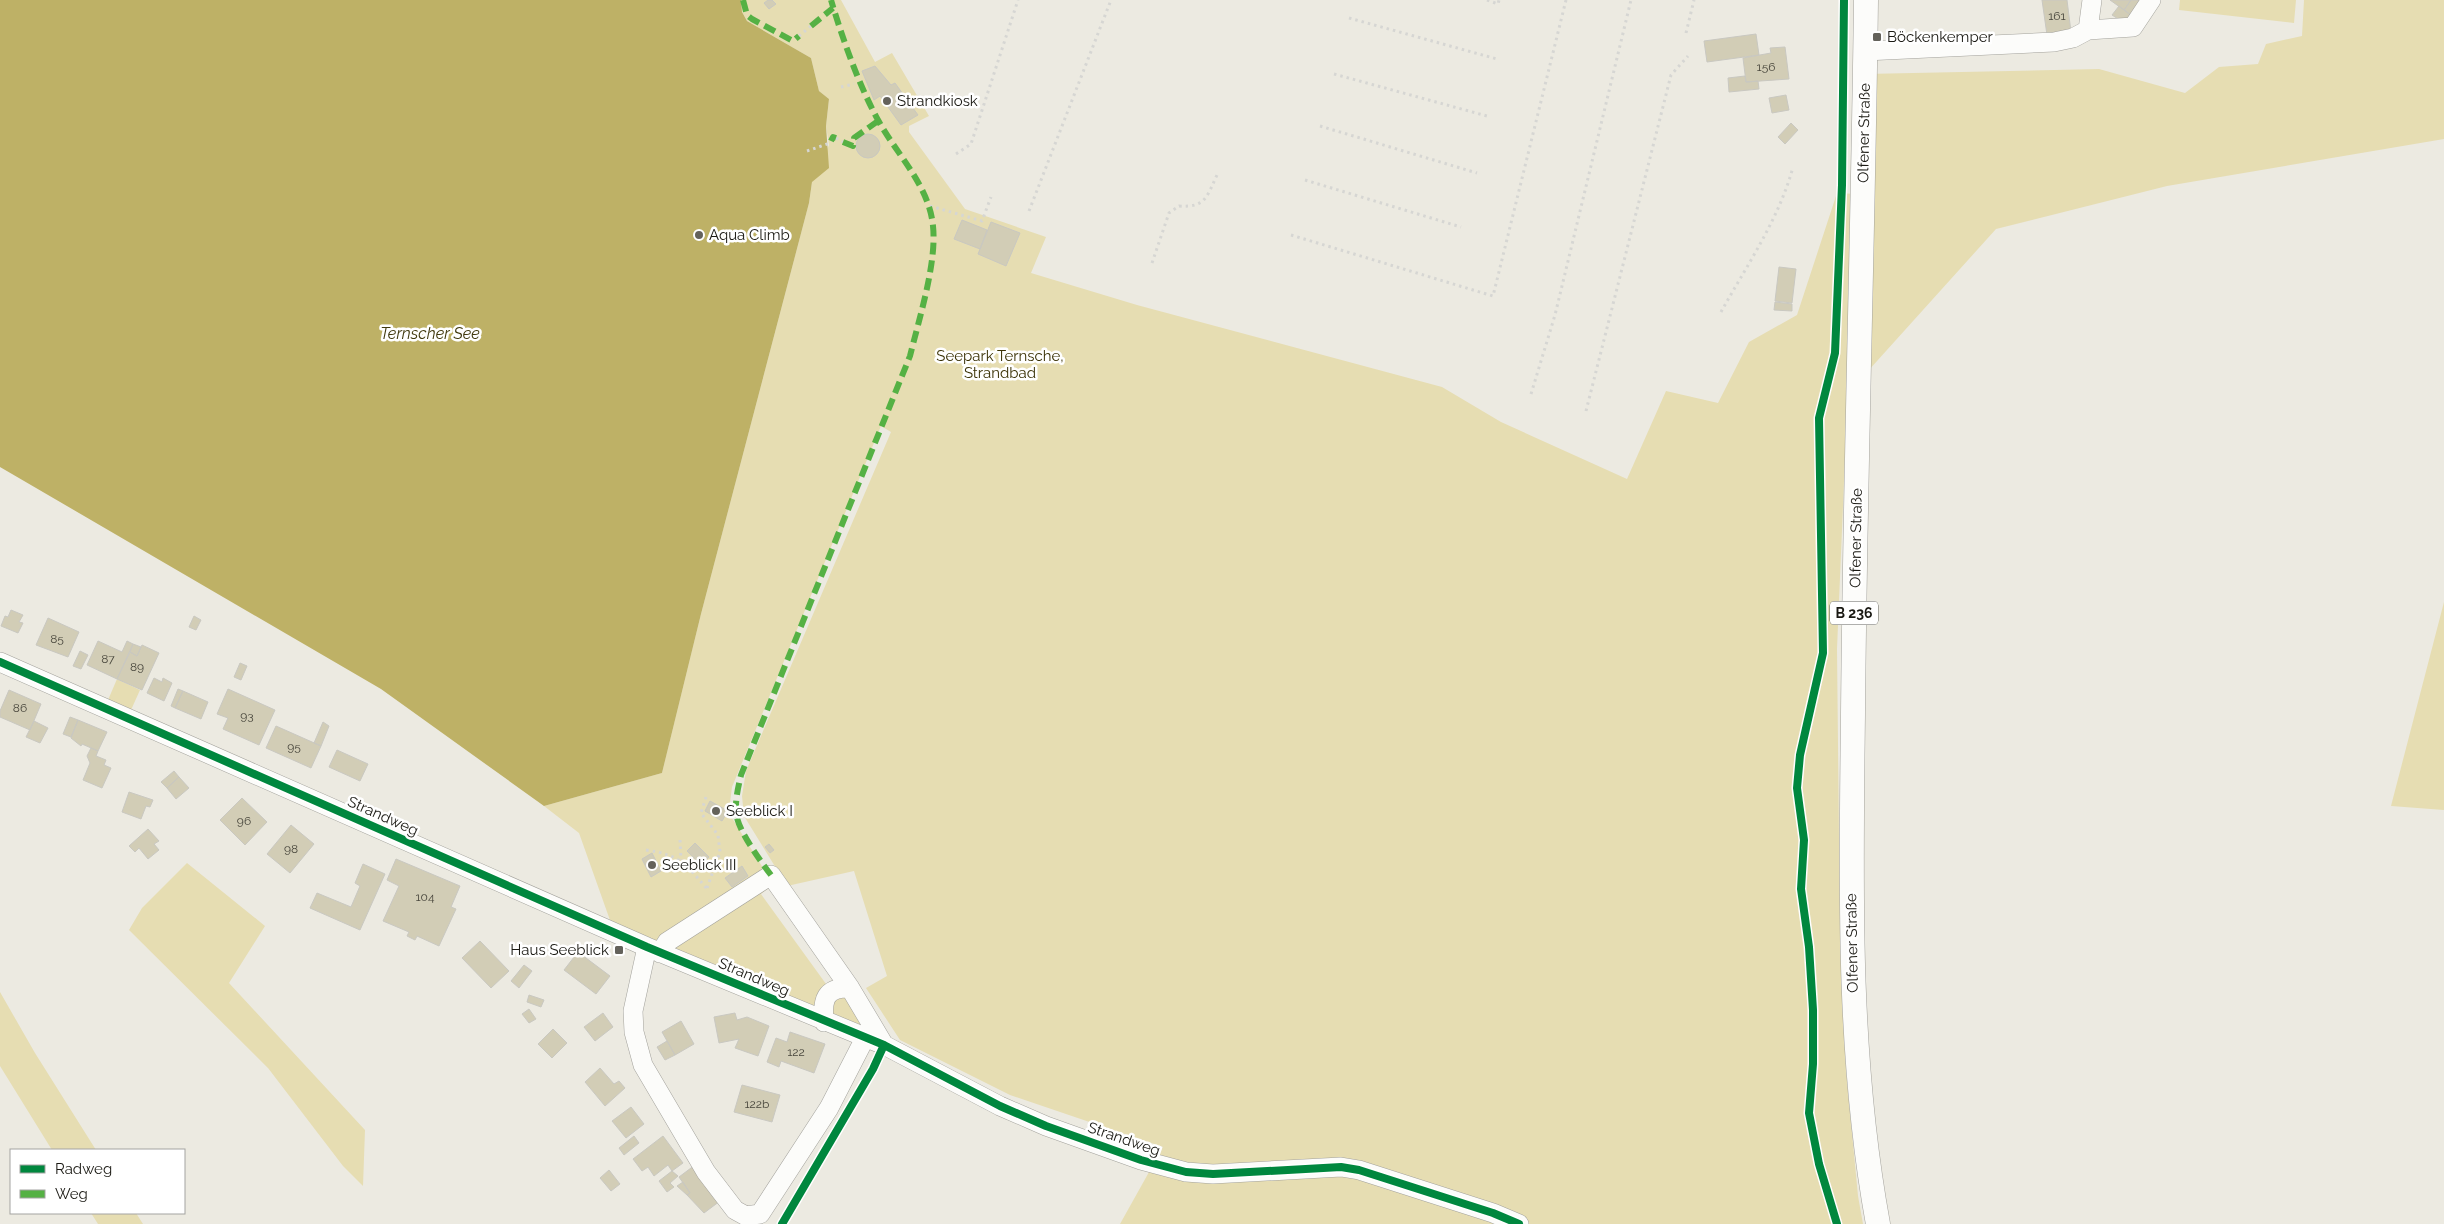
<svg xmlns="http://www.w3.org/2000/svg" width="2444" height="1224" font-family="Raleway,sans-serif">
	<style>
		.green { fill: #e6ddb2 }
		.water { fill: #beb166 }
		.building { fill: #d2cdb6; stroke: #c9c8c1 }
		.lines { fill: none; stroke-linecap: round; stroke-linejoin: round }
		.minor-casing { stroke: #a3a29c; stroke-width: 20 }
		.major-casing { stroke: #a3a29c; stroke-width: 25 }
		.path { stroke: #d6d6d3; stroke-width: 3; stroke-dasharray: 2.5 4; stroke-linecap: butt }
		.minor { stroke: #fcfcfa; stroke-width: 19 }
		.major { stroke: #fcfcfa; stroke-width: 24 }
		.quiet { stroke: #55b144; stroke-width: 6; stroke-dasharray: 12 6; stroke-linecap: butt }
		.cycleway-casing { stroke: #fff; stroke-width: 11 }
		.cycleway { stroke: #00873e; stroke-width: 8 }
		.poi-dot { fill: #64625b; stroke: #fff; stroke-width: 2 }
		.labels { text-anchor: middle; dominant-baseline: central; stroke-width: 5; stroke-linejoin: round; paint-order: stroke }
		.number-label { font-size: 12px; fill: #48463c }
		.shield { fill: #fff; stroke: #5f5e5a; stroke-width: 1 }
		.shield-label { font-size: 14px; font-weight: bold; fill: #1a1913 }
		.poi-label { font-size: 15px; fill: #1a1913; stroke: #fff; text-anchor: start }
		.street-label { font-size: 15px; fill: #1a1913; stroke: #fff }
		.park-label { font-size: 15px; fill: #3b3206; stroke: #fff }
		.water-label { font-size: 16px; font-style: italic; fill: #40380d; stroke: #fff }
	</style>
	<rect width="100%" height="100%" fill="#eceae1"/>
	<path class="green" d="M741 0H841L875 62 892 53 929 116 909 126V132L965 209 1046 237 1031 273 1137 305 1442 387 1501 422 1627 479 1666 391 1718 403 1749 342 1797 315 1837 193 1856 194 1837 649 1840 934 1846 1070 1858 1196 1863 1224H1120L1163 1147 1010 1095 900 1040 866 988 887 976 854 871 787 886 744 816 742 796 746 771 891 432 881 426 732 787 730 803 732 818 773 884 761 894 834 995 846 990 866 1030 611 923 579 833 544 806 662 773 701 614 809 203 812 182 829 145 826 126 829 99 819 91 811 58 747 21 742 12Z
		M2180 0H2296L2294 23 2179 10Z
		M2304 0H2444V139L2167 186 1996 229 1859 381 1865 74 2099 69 2185 93 2219 67 2258 64 2266 44 2302 36Z
		M2444 602V810L2391 806Z
		M117 679 140 690 131 710 108 700Z
		M187 863 265 926 229 983 365 1130 363 1186 343 1166 268 1068 129 930 142 908Z
		M0 992 35 1053 96 1150H52L0 1066Z
		M91 1213H136L143 1224H98Z"/>
	<path class="water" d="M0 0H741L742 12 747 21 811 58 819 91 829 99 826 126 829 168 812 182 809 203 701 614 662 773 544 806 381 689 0 467Z"/>
	<path class="building" d="M768 0H772L776 4 769 9 764 3Z
		M2042 0H2067L2071 32 2047 35Z
		M2110 0H2131L2124 10Z
		M2131 0H2144L2132 16 2124 10Z
		M2119 6 2132 16 2126 24 2112 15Z
		M1756 34 1759 55 1707 62 1704 41Z
		M1785 47 1789 79 1746 82 1743 58 1771 53 1770 48Z
		M875 66 891 85 895 83 918 115 901 125 880 96 874 100 862 71Z
		M1745 76 1746 82 1758 81 1759 89 1729 92 1728 78Z
		M1786 95 1789 110 1772 113 1769 98Z
		M1791 123 1798 130 1785 144 1778 137Z
		M856 146a12 12 0 1 1 24 0a12 12 0 1 1-24 0Z
		M962 220 987 230 980 249 954 239Z
		M991 222 1020 233 1006 266 978 254Z
		M1779 267 1796 269 1792 303 1775 301Z
		M1775 302 1792 304V311L1774 310Z
		M11 610 23 615 19 622 23 623 18 633 1 626 5 616 8 617Z
		M194 616 201 620 196 630 189 627Z
		M48 618 79 632 68 657 36 645Z
		M98 641 122 652 127 641 133 644 117 679 87 665Z
		M133 644 141 647 137 656 130 652Z
		M142 645 159 653 142 690 117 679 130 652 137 656Z
		M80 651 88 655 81 669 73 666Z
		M240 663 247 666 241 680 234 677Z
		M154 678 162 682 163 678 172 683 164 701 147 693Z
		M178 689 183 691 175 708 171 706Z
		M228 689 275 710 259 745 223 729 228 718 217 714Z
		M9 690 41 704 30 730 0 717V711Z
		M183 691 208 702 201 719 175 708Z
		M70 717 78 720 71 737 63 734Z
		M78 720 107 732 98 751 82 744 81 746 71 738Z
		M34 721 48 728 40 743 26 737Z
		M323 722 329 726 321 746 314 743Z
		M276 726 321 746 311 768 266 748Z
		M91 748 98 751 96 756 106 760 104 765 111 768 102 788 83 780 90 763 87 756Z
		M337 750 368 764 360 781 329 767Z
		M174 771 179 777 167 788 161 782Z
		M179 777 189 788 176 799 167 788Z
		M129 792 153 800 150 807 146 806 141 819 122 812Z
		M242 798 267 822 245 845 220 820Z
		M710 801 728 811 722 821 705 811Z
		M291 825 314 844 290 873 267 854Z
		M148 829 159 841 154 844 159 850 148 859 139 848 135 852 129 846Z
		M695 843 709 857 701 865 687 851Z
		M769 844 774 850 770 853 765 847Z
		M652 853 661 871 651 877 642 859Z
		M396 859 460 886 451 907 456 909 439 946 417 936 415 940 407 936 409 932 383 921 399 886 387 880Z
		M363 864 385 874 360 930 310 908 317 893 351 907 360 886 355 883Z
		M742 866 748 876 732 887 725 878Z
		M480 941 509 971 491 988 462 958Z
		M578 952 610 976 596 994 564 970Z
		M524 965 532 971 519 988 511 981Z
		M529 995 544 1000 541 1007 527 1002Z
		M529 1009 536 1019 529 1023 522 1014Z
		M603 1013 613 1027 595 1041 584 1027Z
		M735 1013 737 1020 747 1017 769 1026 758 1056 735 1048 739 1039 719 1043 714 1017Z
		M681 1021 694 1044 675 1055 662 1032Z
		M553 1029 567 1043 552 1058 538 1044Z
		M790 1032 825 1044 814 1073 781 1061 779 1067 767 1062 776 1038 787 1042Z
		M667 1041 675 1055 665 1060 657 1047Z
		M600 1068 614 1084 619 1081 625 1088 605 1106 585 1082Z
		M742 1085 780 1095 772 1122 734 1112Z
		M631 1107 644 1124 626 1138 612 1121Z
		M634 1136 639 1143 624 1155 619 1148Z
		M663 1136 683 1163 672 1171 668 1165 654 1176 648 1167 642 1171 633 1159Z
		M695 1165 720 1201 704 1213 687 1195 690 1193 679 1177Z
		M609 1170 620 1184 611 1191 600 1178Z
		M672 1171 678 1176 670 1183 674 1187 667 1192 659 1181Z
		M683 1182 690 1193 687 1195 677 1186Z"/>
	<g class="lines">
		<defs>
			<path id="minor" d="M2088 30 2092 0
				M1865 51 2054 42 2073 38 2088 30 2133 27 2151 0
				M0 662 647 947 884 1045 1000 1106 1046 1126 1141 1160 1186 1172 1213 1174 1341 1167 1359 1170 1493 1213 1519 1224
				M647 947 633 1011 634 1032 643 1065 706 1172 735 1210 746 1216 760 1214 829 1108 865 1038
				M660 953 667 942 771 875 850 988 884 1045
				M824 1022C822 1000 825 987 850 988"/>
			<path id="major" d="M1866 0C1863 238 1855 476 1853 714 1851 885 1847 1055 1878 1224"/>
		</defs>
		<use href="#minor" class="minor-casing"/>
		<use href="#major" class="major-casing"/>
		<path class="path" d="M1487 0 1498 4 1499 0
			M1349 18 1497 59
			M1686 33 1694 0
			M799 36 811 26
			M1334 74 1487 116
			M841 87 854 84
			M1320 126 1477 173
			M836 138 843 142
			M807 151 830 143
			M956 154 971 144 1018 0
			M1305 180 1461 227
			M930 206 982 221 991 197
			M1029 211 1111 0
			M1291 235 1493 296 1566 0
			M1152 263 1169 213 1179 206C1206 208 1207 196 1217 175
			M1721 312C1747 265 1779 219 1793 167
			M1531 394 1555 315 1631 0
			M1586 411 1671 75 1688 56
			M706 797 701 813 718 835 720 852 707 888
			M680 840 681 860
			M646 850C680 855 686 864 707 889"/>
		<use href="#minor" class="minor"/>
		<use href="#major" class="major"/>
		<path class="quiet" d="M743 0 747 15 752 19 793 41 799 36
			M811 26 833 8
			M831 141 833 137 836 138
			M843 142 853 146 854 138 878 121
			M771 875C761 862 741 834 737 818 734 804 738 788 741 775L910 356C919 319 937 263 933 226 929 185 897 155 878 120 858 83 843 40 831 0"/>
		<defs>
			<path id="cycleway" d="M0 662 647 947 884 1045 1000 1106 1046 1126 1141 1160 1186 1172 1213 1174 1341 1167 1359 1170 1493 1213 1519 1224
				M782 1224 873 1069 884 1045
				M1837 1224 1819 1164 1809 1113 1813 1064V1010L1809 947 1801 889 1804 840 1797 788 1800 755 1823 653 1819 418 1835 353 1842 185 1844 0"/>
		</defs>
		<use href="#cycleway" class="cycleway-casing"/>
		<use href="#cycleway" class="cycleway"/>
	</g>
	<g class="poi-dot">
		<rect x="1872" y="32" width="10" height="10" rx="2.5"/>
		<circle cx="887" cy="101" r="5"/>
		<circle cx="699" cy="235" r="5"/>
		<circle cx="716" cy="811" r="5"/>
		<circle cx="652" cy="865" r="5"/>
		<rect x="614" y="945" width="10" height="10" rx="2.5"/>
	</g>
	<g class="labels">
		<g class="number-label">
			<text x="2057" y="16">161</text>
			<text x="1766" y="67">156</text>
			<text x="57" y="639">85</text>
			<text x="108" y="659">87</text>
			<text x="137" y="667">89</text>
			<text x="20" y="708">86</text>
			<text x="247" y="716">93</text>
			<text x="294" y="747">95</text>
			<text x="244" y="821">96</text>
			<text x="291" y="849">98</text>
			<text x="425" y="897">104</text>
			<text x="796" y="1052">122</text>
			<text x="757" y="1104">122b</text>
		</g>
		<rect class="shield" x="1830" y="601.5" width="48" height="23" rx="4"/>
		<g class="shield-label">
			<text x="1854" y="613">B 236</text>
		</g>
		<g class="poi-label">
			<text x="1887" y="37">Böckenkemper</text>
			<text x="897" y="101">Strandkiosk</text>
			<text x="709" y="235">Aqua Climb</text>
			<text x="726" y="811">Seeblick I</text>
			<text x="662" y="865">Seeblick III</text>
			<text x="609" y="950" text-anchor="end">Haus Seeblick</text>
		</g>
		<g class="street-label">
			<text transform="translate(1864 133) rotate(-89)">Olfener Straße</text>
			<text transform="translate(1856 538) rotate(-89)">Olfener Straße</text>
			<text transform="translate(383 816) rotate(24)">Strandweg</text>
			<text transform="translate(1852 943) rotate(-91)">Olfener Straße</text>
			<text transform="translate(754 977) rotate(23)">Strandweg</text>
			<text transform="translate(1124 1139) rotate(19)">Strandweg</text>
		</g>
		<g class="park-label">
			<text x="1000" y="356">Seepark Ternsche,<tspan x="1000" dy="17">Strandbad</tspan></text>
		</g>
		<g class="water-label">
			<text x="430" y="333">Ternscher See</text>
		</g>
	</g>
	<rect x="10" y="1149" width="175" height="65" fill="#ffffff" stroke="#a3a3a1"/>
	<rect x="20" y="1165" width="25" height="8" fill="#00873e" stroke="#a3a3a1"/>
	<text x="55" y="1174" font-size="15" fill="#1a1913">Radweg</text>
	<rect x="20" y="1190" width="25" height="8" fill="#55b144" stroke="#a3a3a1"/>
	<text x="55" y="1199" font-size="15" fill="#1a1913">Weg</text>
</svg>
